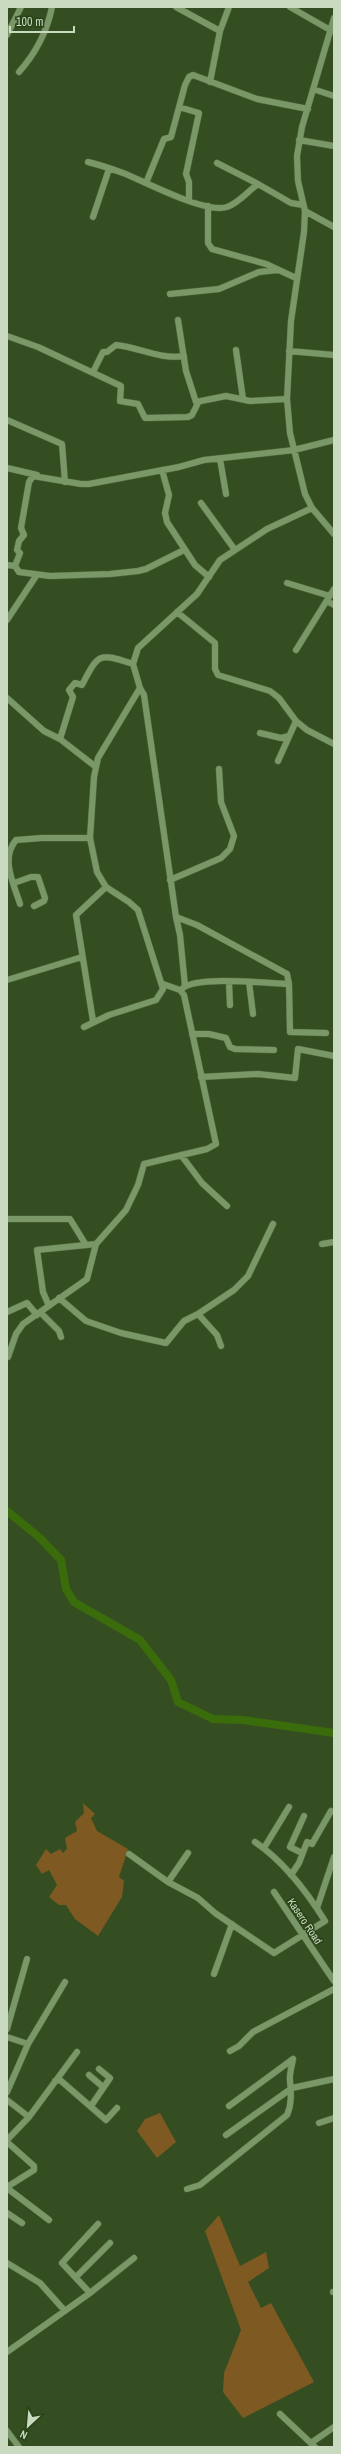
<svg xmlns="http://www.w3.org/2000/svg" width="341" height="2454" font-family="'Archivo Narrow',sans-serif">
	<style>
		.green { fill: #7e5922 }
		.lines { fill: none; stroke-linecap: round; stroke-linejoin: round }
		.river { stroke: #3b6c0c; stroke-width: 8 }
		.minor-casing { stroke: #526941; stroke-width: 7 }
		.minor { stroke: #799767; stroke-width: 6 }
		.labels { text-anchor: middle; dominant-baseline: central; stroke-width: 3; stroke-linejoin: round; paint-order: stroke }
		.street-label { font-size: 11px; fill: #cadac1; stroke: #294317 }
	</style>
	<rect width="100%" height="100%" fill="#344e21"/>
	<path class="green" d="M83 1803 95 1814 91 1818 97 1831 128 1849 119 1877 124 1881 122 1897 98 1936 75 1919 66 1905H59L49 1897 57 1885 49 1870 42 1874 36 1865 46 1849 51 1854 60 1849 63 1853 67 1849 65 1838 77 1831 75 1822 84 1813Z
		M160 2113 176 2142 157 2158 137 2131 145 2119Z
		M219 2215 240 2266 266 2252 269 2268 248 2282 261 2308 271 2303 314 2382 243 2418 223 2392 224 2373 241 2330 205 2231Z"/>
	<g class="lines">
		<path class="river" d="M7 1511 40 1538 61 1560 66 1589 74 1602 140 1640 171 1680 178 1702 213 1719 243 1720 334 1733"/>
		<defs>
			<path id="minor" d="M176 7 220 31 210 82
				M290 7 332 31
				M334 18 302 127 297 156 298 181 305 211 304 232 291 321 287 399 290 433 305 494 312 508 334 534
				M220 31 229 7
				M7 35 21 7
				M19 72C35 54 47 32 52 7
				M313 89 334 96
				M179 107 199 113 186 174 189 182V201
				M299 140 334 146
				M88 162C100 165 112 169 123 173 146 182 205 214 227 207 239 203 248 191 258 184L291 203 303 205
				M217 163 258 184
				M146 183 164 139 171 137 185 85 189 77 193 75 257 99 308 109
				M208 206V243L212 249 266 264 296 278
				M305 211 334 227
				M93 217 109 169
				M170 294 219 289 259 272 278 270
				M178 320 186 371 196 402 226 396 250 401 287 399
				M7 336 38 347 121 386 120 401 138 404 145 418 188 417 192 415 198 403
				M236 350 243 399
				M289 351 334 355
				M93 372 103 352H107L116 345C138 347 161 360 184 356
				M7 420 62 444 65 482
				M220 459 226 494
				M7 468 37 475
				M162 470 169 495 165 513 167 522 195 565 209 577
				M201 503 235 550
				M184 550 146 569 138 571 110 574 50 576 19 572 15 566 20 553 17 550 19 541 24 535 21 528 29 482 33 476 81 484H89L179 467 204 460 294 450 334 440
				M7 565 15 566
				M287 583 330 596
				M327 601 334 605
				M177 612 215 643V669L218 675 270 691 279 698 296 721 307 730 334 744
				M7 620 36 576
				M296 650 334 589
				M140 688 144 695 176 917 180 935 185 986
				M7 698 44 731 60 739 96 767
				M260 733 281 738 289 736
				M60 739 73 697 69 690 75 683 82 685C99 652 99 653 133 664
				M278 761 296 721
				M170 880 221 858 230 849 234 836 221 802 219 769
				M14 883 31 877H38L45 898 44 901 34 906
				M20 904C14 884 0 859 16 840L42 838H90
				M176 917 197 925 287 974 289 984 290 1032 326 1033
				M7 980 82 957
				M229 982 230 1005
				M249 982 253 1014
				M183 988C198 976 267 983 289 984
				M93 1021 76 915 106 887
				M84 1027 109 1015 156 1000 163 989 138 910 129 902 106 887 97 872 90 838 94 777 98 758 140 688 133 664 138 648 197 594 220 560 267 529 312 508
				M192 1034H209L226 1038 230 1047 235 1049 274 1050
				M201 1077 258 1074 295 1078 298 1049 334 1056
				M181 1155 202 1183 227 1206
				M7 1219H70L86 1245
				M322 1244 334 1242
				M59 1298 86 1321 121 1333 166 1343 184 1321 198 1314
				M49 1306 43 1292 37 1250 96 1244
				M7 1312 27 1303 37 1315
				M41 1313 59 1331 61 1337
				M221 1346 217 1335 198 1314 234 1290 248 1276 273 1224
				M8 1357 16 1334 23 1324 87 1279 96 1244 126 1210 138 1185 144 1164 207 1149 216 1144 184 995 180 990 163 984
				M264 1848 289 1807
				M302 1853 290 1847 304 1816
				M129 1854 168 1882 198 1898 215 1913 274 1953 325 1921C307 1892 283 1861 255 1842
				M291 1875 299 1863 307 1842 312 1844 331 1811
				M168 1882 188 1853
				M274 1892 334 1981
				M317 1908 334 1857
				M214 1974 232 1924
				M7 2029 27 1959
				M7 2037 28 2044
				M230 2051 239 2046 253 2032 334 1989
				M89 2075 103 2087
				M55 2081 60 2080 106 2120 117 2108
				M7 2092 28 2044 65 1982
				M7 2100 29 2117
				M91 2106 110 2078 99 2069
				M229 2106 293 2059
				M319 2123 334 2118
				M226 2135 292 2088 334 2079
				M7 2140 29 2117 77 2052
				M7 2142 34 2166V2170L7 2187
				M7 2188 49 2220
				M187 2189 200 2185 287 2115C292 2104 291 2093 290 2081 289 2074 292 2066 293 2059
				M7 2213 22 2223
				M7 2263 40 2283 65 2311
				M76 2277 110 2243
				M333 2292H334
				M90 2293 62 2263 98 2224
				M7 2352 90 2293 134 2258
				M280 2414 315 2447
				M7 2431 19 2447
				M311 2443 334 2427"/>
		</defs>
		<use href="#minor" class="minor-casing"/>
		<use href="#minor" class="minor"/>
	</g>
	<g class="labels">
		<g class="street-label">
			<text transform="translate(305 1921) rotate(56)">Kasero Road</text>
		</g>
	</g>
	<rect width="341" height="2454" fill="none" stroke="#cadac1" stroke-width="16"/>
	<g transform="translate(28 2426) rotate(206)" stroke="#294317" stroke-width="3" paint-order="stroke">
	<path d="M0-3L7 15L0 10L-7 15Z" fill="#cadac1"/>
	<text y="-6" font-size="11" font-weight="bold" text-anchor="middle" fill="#cadac1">N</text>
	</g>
	<path d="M10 26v6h64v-6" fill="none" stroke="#cadac1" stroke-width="2"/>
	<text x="16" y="26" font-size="12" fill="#cadac1" stroke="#294317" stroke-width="3" paint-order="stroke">100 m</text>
</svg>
